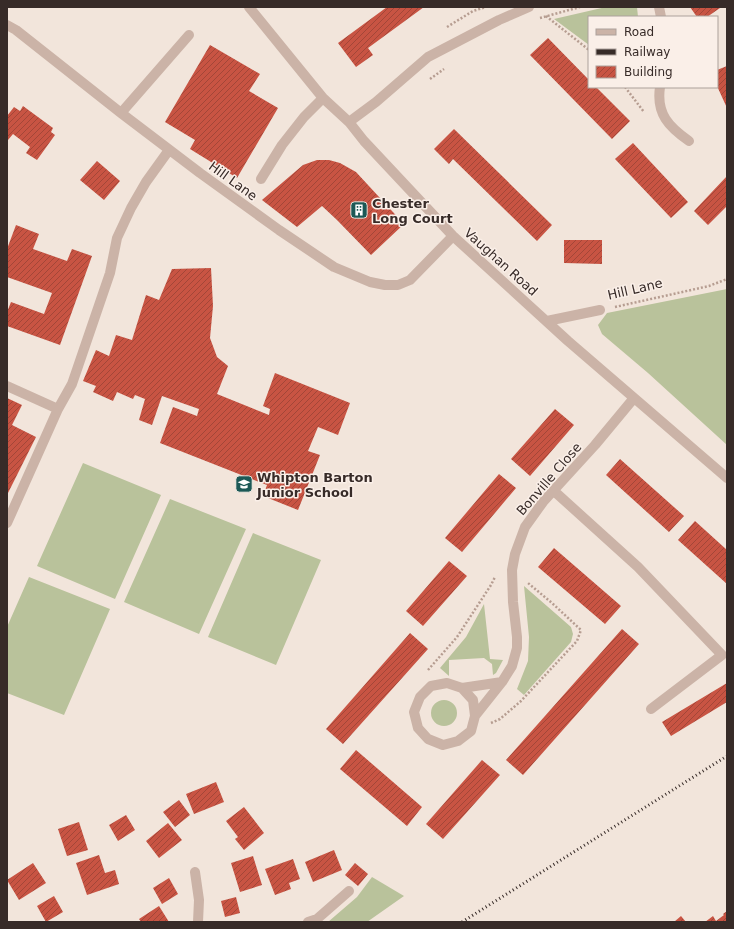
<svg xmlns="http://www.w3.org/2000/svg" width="734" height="929" font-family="'DejaVu Sans',sans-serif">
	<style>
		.grass { fill: #b9c29b }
		.building { fill: url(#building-hatch) }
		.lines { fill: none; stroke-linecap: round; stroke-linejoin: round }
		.path { stroke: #b69d91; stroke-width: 2.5; stroke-dasharray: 2 2; stroke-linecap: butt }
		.minor { stroke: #cbb3a7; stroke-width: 10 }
		.rail { stroke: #372b28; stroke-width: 3; stroke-dasharray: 1 3; stroke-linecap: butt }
		.labels { text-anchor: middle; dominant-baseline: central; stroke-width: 3; stroke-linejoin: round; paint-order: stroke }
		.street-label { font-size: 13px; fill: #372b28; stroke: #faefe8 }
		.poi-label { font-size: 13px; font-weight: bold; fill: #372b28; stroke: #faefe8; text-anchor: start }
	</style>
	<defs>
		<pattern id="building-hatch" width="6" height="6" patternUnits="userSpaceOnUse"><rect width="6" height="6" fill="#c85443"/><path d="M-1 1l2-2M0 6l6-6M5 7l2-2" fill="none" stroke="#a34638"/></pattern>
	</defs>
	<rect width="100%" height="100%" fill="#f2e5db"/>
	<path class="grass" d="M606 7H637L638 17H589V45L554 19Z
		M727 289V445L648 373 602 334 598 325 607 313Z
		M83 463 161 495 115 599 37 566Z
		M170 499 246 529 199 634 124 602Z
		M253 533 321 560 276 665 208 637Z
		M29 577 110 609 64 715 7 693V627Z
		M524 586 571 627 573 634 571 642 524 695 517 689 528 661 529 637Z
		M484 604 490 659 503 660 496 673 493 675 492 664 484 658 449 660V676L440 668 466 637Z
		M431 713a13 13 0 1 1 26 0a13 13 0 1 1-26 0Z
		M372 877 404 896 367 922H328L357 897Z"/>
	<path class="building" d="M387 7H424L368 48 373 55 356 67 338 43Z
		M690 7H719L720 8 707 17H697Z
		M548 38 589 80V87H596L630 121 612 139 530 55Z
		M210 45 260 74 249 91 278 108 237 178 190 149 195 140 165 122Z
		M727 66V108L717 86V70Z
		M23 106 53 128 51 132 55 135 37 160 26 153 30 147 13 134 8 140 7 139V116L14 107 20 111Z
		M454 129 552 225 537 241 453 159 449 164 434 149Z
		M633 143 688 202 671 218 615 159Z
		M317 160H329L340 163 356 172 404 224 371 255 337 220 322 206 297 227 262 200 303 165Z
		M97 161 120 181 104 200 80 180Z
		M727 176V206L708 225 694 211Z
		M16 225 39 234 33 249 67 261 72 249 92 256 60 345 7 326V312L11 302 44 314 52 293 7 277V249Z
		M564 240H602V264L564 263Z
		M211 268 213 306 210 338 217 357 228 366 217 394 269 415 270 409 263 406 275 373 350 403 338 435 318 427 308 451 320 455 298 510 263 496 267 485 160 443 173 407 197 416 199 409 162 396 152 425 139 420 145 399 135 395 133 399 117 392 113 401 93 392 96 386 83 381 96 350 109 356 116 335 132 340 146 295 159 300 172 269Z
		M7 398 22 405 12 425 36 437 7 495Z
		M555 409 574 425 530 476 511 459Z
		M620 459 684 516 669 532 606 475Z
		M499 474 516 488 462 552 445 538Z
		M695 521 727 550V584L678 540Z
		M554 548 621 606 605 624 538 567Z
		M449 561 467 576 423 626 406 611Z
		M622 629 639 644 523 775 506 760Z
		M410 633 428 649 343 744 326 729Z
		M727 683V702L671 736 662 722Z
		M356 750 422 807 407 826 340 769Z
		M482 760 500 775 443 839 426 824Z
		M216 782 224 802 194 814 186 794Z
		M179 800 190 815 175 827 163 812Z
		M244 807 264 833 244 850 235 839 238 837 226 821Z
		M126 815 135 830 118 841 109 825Z
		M79 822 88 850 67 856 58 829Z
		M168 823 182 840 159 858 146 841Z
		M334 850 342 870 313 882 305 862Z
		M99 855 105 873 115 870 119 884 87 895 76 863Z
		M253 856 262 885 240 892 231 863Z
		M293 859 300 879 289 883 291 889 275 895 265 869Z
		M33 863 46 883 19 900 7 880Z
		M355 863 368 874 358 886 345 875Z
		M169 878 178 894 162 904 153 888Z
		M54 896 63 912 46 922 37 906Z
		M236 897 240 913 225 917 221 901Z
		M159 906 169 922H141L139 919Z
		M727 911V922H705L713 916 716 921 724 915 723 914Z
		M681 916 686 922H674Z"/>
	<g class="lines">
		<path class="path" d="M546 16 589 50
			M540 18 580 7
			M447 27 473 11 486 7
			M430 79 444 69
			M625 87 644 112
			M615 307 709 286 727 279
			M428 670 457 637 491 585 495 577
			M491 723 500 719 521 701 577 641 581 630 552 603 528 583"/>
		<path class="minor" d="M249 7 323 98 349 122 364 141 453 236 568 341 727 478
			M659 7 661 17
			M7 25 16 30 121 113 200 173 279 230 334 267 370 282 385 285H398L410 280 453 236
			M660 87C656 114 669 127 689 141
			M121 113 189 35
			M349 122 376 102 428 57 499 20 529 7
			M261 179 282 145 304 117 323 98
			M547 321 600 310
			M7 386 58 409
			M554 491 638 567 722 655 651 709
			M7 523 58 409 72 384 110 273 117 238 131 208 146 182 169 150
			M462 688 473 700 475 716 471 731 458 741 443 745 428 739 418 728 414 712 420 697 431 686 447 683 462 688 502 682
			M475 716 502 682 512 666 517 648V637L513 602 512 570 515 554 525 527 543 502 595 445 634 398
			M195 872 199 900 198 922
			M308 922 317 919 349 891"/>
		<path class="rail" d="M462 922 727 756"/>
	</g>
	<defs>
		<symbol id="building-square" viewBox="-11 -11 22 22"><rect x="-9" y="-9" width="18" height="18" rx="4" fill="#1c5956" stroke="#faefe8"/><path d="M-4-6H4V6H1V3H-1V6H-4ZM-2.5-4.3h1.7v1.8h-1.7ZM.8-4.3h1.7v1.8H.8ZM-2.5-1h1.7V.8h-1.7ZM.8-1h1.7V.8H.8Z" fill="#fff"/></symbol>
		<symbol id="school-square" viewBox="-11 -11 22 22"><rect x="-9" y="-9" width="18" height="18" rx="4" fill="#1c5956" stroke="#faefe8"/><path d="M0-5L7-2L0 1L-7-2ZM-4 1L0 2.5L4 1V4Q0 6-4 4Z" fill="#fff"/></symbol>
	</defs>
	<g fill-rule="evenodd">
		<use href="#building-square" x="349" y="200" width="20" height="20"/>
		<use href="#school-square" x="234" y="474" width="20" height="20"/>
	</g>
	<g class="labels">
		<g class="street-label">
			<text transform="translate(233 181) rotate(36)">Hill Lane</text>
			<text transform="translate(501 262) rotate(42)">Vaughan Road</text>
			<text transform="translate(635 289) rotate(-13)">Hill Lane</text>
			<text transform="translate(549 479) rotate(-49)">Bonville Close</text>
		</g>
		<g class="poi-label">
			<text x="372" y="203">Chester<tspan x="372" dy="15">Long Court</tspan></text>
			<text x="257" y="477">Whipton Barton<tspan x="257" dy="15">Junior School</tspan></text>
		</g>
	</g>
	<rect width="734" height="929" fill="none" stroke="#372b28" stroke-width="16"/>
	<rect x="588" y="16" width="130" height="72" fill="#faefe8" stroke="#aca19b"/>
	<rect x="596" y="29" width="20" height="6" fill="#cbb3a7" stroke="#aca19b"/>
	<text x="624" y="36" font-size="12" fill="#372b28">Road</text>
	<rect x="596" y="49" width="20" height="6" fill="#372b28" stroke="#aca19b"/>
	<text x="624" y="56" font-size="12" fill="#372b28">Railway</text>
	<rect x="596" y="66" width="20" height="12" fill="url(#building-hatch)" stroke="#aca19b"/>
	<text x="624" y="76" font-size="12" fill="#372b28">Building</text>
</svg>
